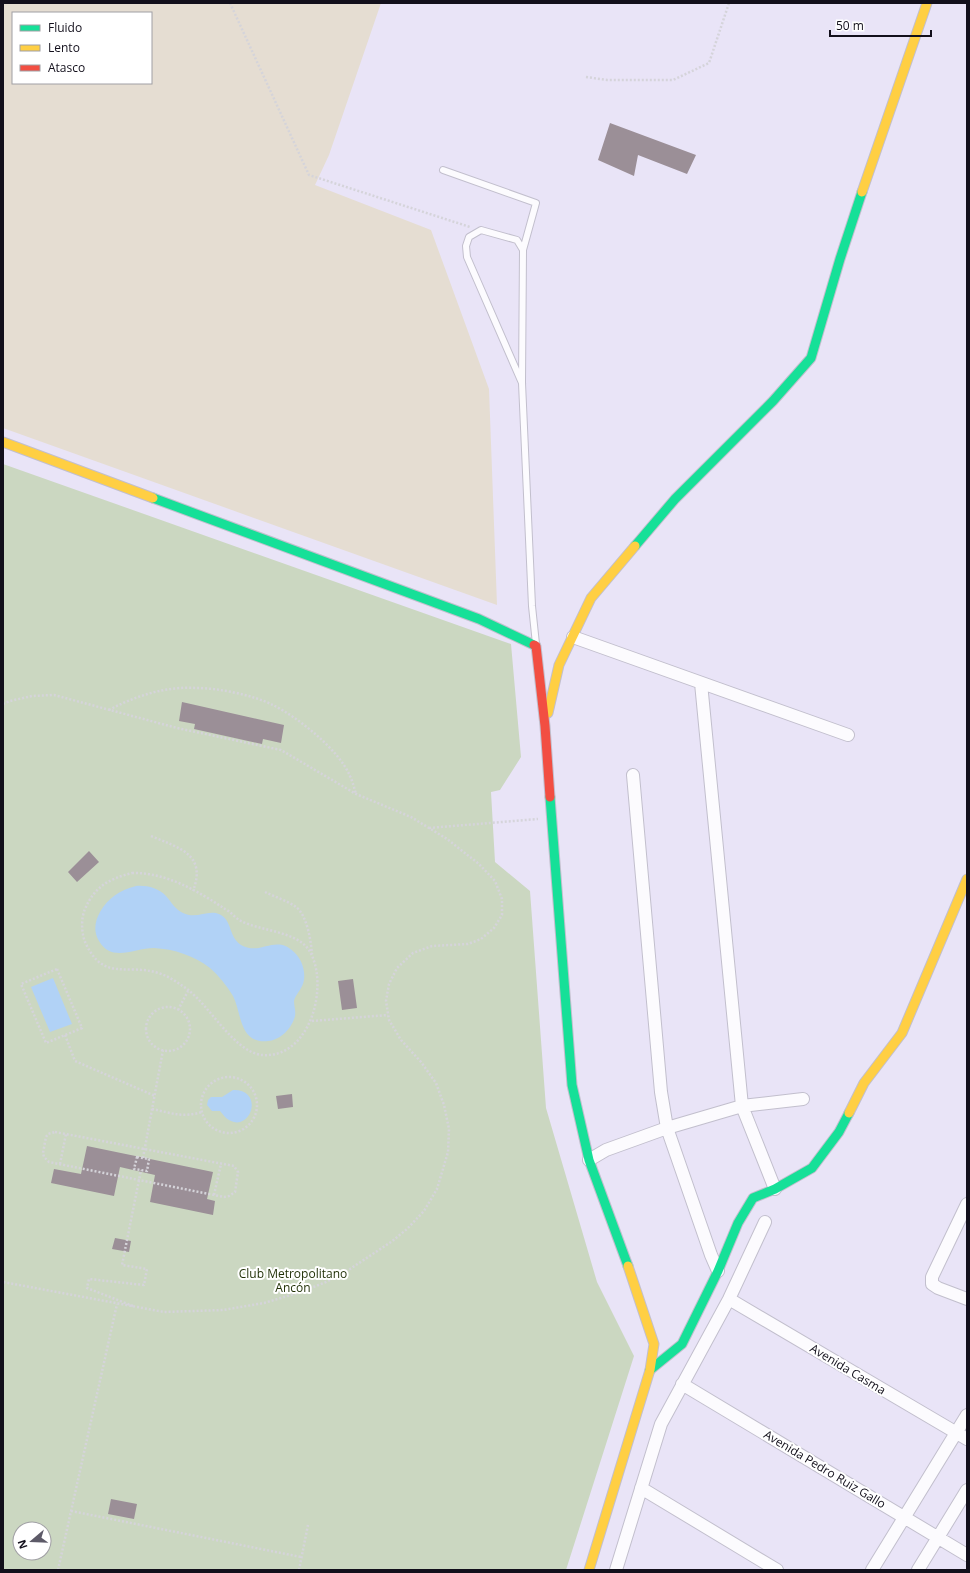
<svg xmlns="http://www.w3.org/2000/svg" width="970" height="1573" font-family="'Open Sans',sans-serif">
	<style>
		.green { fill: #cbd7c1; fill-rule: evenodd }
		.sand { fill: #e5ddd2; fill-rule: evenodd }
		.water { fill: #b1d2f6 }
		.building { fill: #9b8f97 }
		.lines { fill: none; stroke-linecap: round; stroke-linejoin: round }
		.lane-casing { stroke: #c2bfcd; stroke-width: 8 }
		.street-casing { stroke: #c2bfcd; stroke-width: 14 }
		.fast-casing { stroke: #c2bfcd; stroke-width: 11 }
		.slow-casing { stroke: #c2bfcd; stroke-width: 11 }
		.jam-casing { stroke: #c2bfcd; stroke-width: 11 }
		.path { stroke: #d5d4da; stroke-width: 2.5; stroke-dasharray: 2 2; stroke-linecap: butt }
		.lane { stroke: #fcfbfe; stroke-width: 6 }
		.street { stroke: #fcfbfe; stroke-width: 12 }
		.fast { stroke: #16e098; stroke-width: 9 }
		.slow { stroke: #ffcf43; stroke-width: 9 }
		.jam { stroke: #f24e42; stroke-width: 9 }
		.labels { text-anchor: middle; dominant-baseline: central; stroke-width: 4; stroke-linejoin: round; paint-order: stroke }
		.park-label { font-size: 12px; fill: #1f2f05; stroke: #fff }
		.street-label { font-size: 12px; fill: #120f1b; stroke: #fff }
	</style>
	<rect width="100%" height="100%" fill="#e9e4f7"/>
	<path class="green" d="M3 464 511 644 521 757 500 790 491 792 495 862 530 891 546 1108 597 1282 634 1356 566 1570H3ZM20 1529H44V1553H20Z"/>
	<path class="sand" d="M3 3H381L329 155 315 185 431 230 489 389 497 605 3 428ZM13 13H151V83H13Z"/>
	<path class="water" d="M136 886C146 885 159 888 166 896 172 903 175 909 183 913 197 920 209 908 221 915 233 922 228 938 243 946 261 955 276 934 294 952 303 960 308 977 301 988 299 992 295 996 294 1001 294 1006 296 1011 295 1016 292 1028 281 1040 268 1041 239 1044 242 1014 233 996 227 986 219 976 210 968 195 956 174 949 154 948 134 948 112 963 99 941 93 931 95 921 100 912 108 898 120 890 136 886Z
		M53 978 72 1024 50 1032 31 987Z
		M233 1090C265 1089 251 1133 229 1120 225 1118 223 1114 220 1111H212L207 1105 208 1100 211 1097H222Z"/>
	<path class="building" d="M610 123 696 155 687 174 638 155 634 176 598 160Z
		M182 702 284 725 281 743 263 739 262 744 194 729 195 724 179 721Z
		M89 851 99 862 77 882 68 872Z
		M353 979 357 1008 342 1010 338 981Z
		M292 1094 293 1107 278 1109 276 1096Z
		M87 1146 213 1172 207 1199 215 1201 213 1215 150 1202 155 1175 120 1167 114 1196 51 1183 54 1169 81 1174Z
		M115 1238 131 1241 129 1252 112 1249Z
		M111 1499 137 1504 134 1519 108 1514Z"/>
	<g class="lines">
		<defs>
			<path id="lane" d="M443 170 536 203 523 250
				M522 383 467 257 466 246 469 237 481 230 517 240 523 250 522 383 532 606 536 644"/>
			<path id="street" d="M573 637 848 735
				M701 683 742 1106 775 1189
				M633 775 661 1092 667 1128 711 1255 718 1271
				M589 1160 606 1150 667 1128 742 1106 803 1099
				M967 1204 932 1277V1284L938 1288 967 1299
				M729 1299 967 1439
				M682 1384 967 1555
				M641 1488 777 1570
				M616 1570 661 1424 729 1299 765 1222
				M872 1570 967 1415
				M918 1570 967 1490"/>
			<path id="fast" d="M153 498 479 619 534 645
				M635 546 675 499 773 401 811 358 840 259 862 192
				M550 797 572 1085 589 1160 628 1266
				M650 1370 682 1344 718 1271 738 1223 753 1198 775 1189 812 1168 839 1132 849 1113"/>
			<path id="slow" d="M862 192 927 3
				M3 442 153 498
				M548 713 559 665 591 598 635 546
				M849 1113 864 1083 902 1033 967 879
				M589 1570 650 1370 654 1344 628 1266"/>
			<path id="jam" d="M534 645 536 646 545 726 550 797"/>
		</defs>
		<use href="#lane" class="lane-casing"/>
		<use href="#street" class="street-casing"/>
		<use href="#fast" class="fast-casing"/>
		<use href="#slow" class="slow-casing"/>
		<use href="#jam" class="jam-casing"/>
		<path class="path" d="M230 3 309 175 470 227
			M586 77 607 80H673L709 63 729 3
			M3 704 10 701 32 696 54 695 177 728 281 750 356 794 411 817 447 839 479 864 495 881 502 899V915L494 928 481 939 468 944 432 946 413 953 397 968 389 984 386 1001 389 1020 401 1040 421 1062 436 1083 444 1105 449 1129 448 1152 437 1189 424 1211 407 1229 391 1242 350 1269 326 1282 301 1292 264 1303 223 1310 164 1312 3 1282
			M109 710C135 696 166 686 196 688 218 688 253 695 273 705 299 718 339 750 350 776 353 782 354 788 356 794
			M429 828 538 819
			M151 836C179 848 207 854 193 891
			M132 873C165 872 198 891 225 909 231 912 235 918 241 921 260 931 296 931 309 950 330 984 311 1059 262 1055 234 1052 210 1006 187 989 178 983 169 976 158 973 127 963 104 982 86 944 81 934 81 918 85 909 95 886 109 879 132 873Z
			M265 892C275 897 288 901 296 907 307 915 311 941 312 954
			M57 969 82 1028 46 1043 21 984Z
			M146 1029a22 22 0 1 1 44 0a22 22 0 1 1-44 0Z
			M178 1010 188 991
			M312 1021 388 1015
			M65 1035 75 1061 155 1096
			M201 1105a28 28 0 1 1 56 0a28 28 0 1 1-56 0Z
			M152 1109C172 1113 182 1118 202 1112
			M55 1132 234 1166 238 1172 235 1192 229 1196 224 1197 49 1162 44 1157 43 1153 46 1137 48 1134Z
			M137 1157 149 1159 147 1171 134 1169Z
			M143 1158 163 1050
			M60 1164 66 1134
			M214 1195 221 1164
			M133 1306 87 1288 89 1279 144 1285 147 1269 122 1265 141 1170
			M71 1511 301 1557
			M58 1570 117 1304
			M299 1570 308 1525"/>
		<use href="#lane" class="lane"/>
		<use href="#street" class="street"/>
		<use href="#fast" class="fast"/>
		<use href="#slow" class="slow"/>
		<use href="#jam" class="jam"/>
	</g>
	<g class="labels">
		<g class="park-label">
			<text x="293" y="1273">Club Metropolitano<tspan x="293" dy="14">Ancón</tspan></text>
		</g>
		<g class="street-label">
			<text transform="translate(848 1369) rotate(31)">Avenida Casma</text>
			<text transform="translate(825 1469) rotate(31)">Avenida Pedro Ruiz Gallo</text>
		</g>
	</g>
	<rect width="970" height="1573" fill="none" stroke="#120f1b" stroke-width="8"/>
	<rect x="12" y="12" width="140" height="72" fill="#ffffff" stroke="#a09fa4"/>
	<rect x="20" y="25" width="20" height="6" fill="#16e098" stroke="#a09fa4"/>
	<text x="48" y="32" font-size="12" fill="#120f1b">Fluido</text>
	<rect x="20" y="45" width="20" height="6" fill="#ffcf43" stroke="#a09fa4"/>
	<text x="48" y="52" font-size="12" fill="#120f1b">Lento</text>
	<rect x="20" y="65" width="20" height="6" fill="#f24e42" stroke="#a09fa4"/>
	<text x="48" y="72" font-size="12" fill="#120f1b">Atasco</text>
	<g transform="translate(32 1541) rotate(251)"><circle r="19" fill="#ffffff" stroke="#a09fa4"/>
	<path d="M0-3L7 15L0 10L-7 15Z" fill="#5d5a68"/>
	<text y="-6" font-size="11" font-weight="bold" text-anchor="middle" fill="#120f1b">N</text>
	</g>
	<path d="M830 30v6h101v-6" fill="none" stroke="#120f1b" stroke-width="2"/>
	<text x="836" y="30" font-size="12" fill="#120f1b" stroke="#ffffff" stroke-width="3" paint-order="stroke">50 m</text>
</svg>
